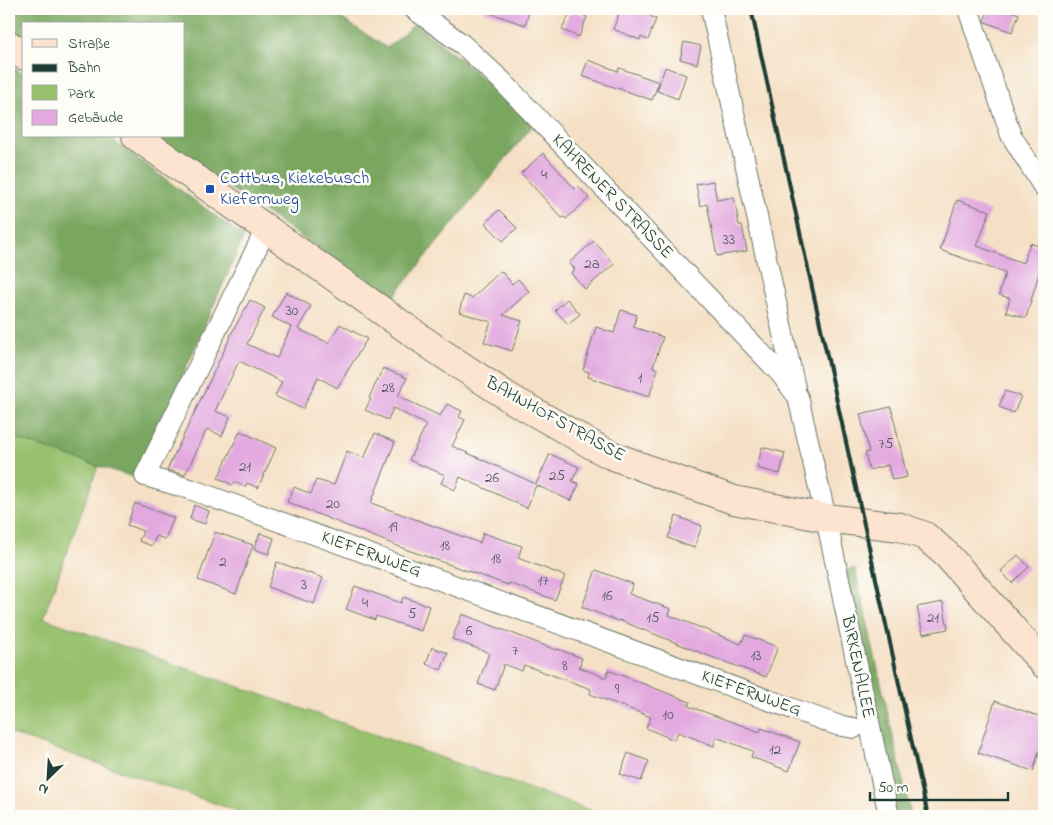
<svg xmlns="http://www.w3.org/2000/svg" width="1053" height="825" font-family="'Indie Flower',sans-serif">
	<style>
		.green { fill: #98c16e; stroke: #5c7f51 }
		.forest { fill: #7aa761; stroke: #4c724a }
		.building { fill: #e2a8df }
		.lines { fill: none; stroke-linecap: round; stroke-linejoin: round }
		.minor-casing { stroke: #6a7667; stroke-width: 22 }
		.secondary-casing { stroke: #6a7667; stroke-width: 30 }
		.minor { stroke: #fff; stroke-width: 20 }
		.secondary { stroke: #fde4d1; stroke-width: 28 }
		.rail { stroke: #1f3d34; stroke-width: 4 }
		.transit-dot { fill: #1a4fb4; stroke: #fdfcf7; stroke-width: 2 }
		.labels { text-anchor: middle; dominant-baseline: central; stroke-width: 5; stroke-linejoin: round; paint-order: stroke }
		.number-label { font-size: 15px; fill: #50585f }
		.transit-label { font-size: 18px; fill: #164399; stroke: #fdfcf7; text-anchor: start }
		.street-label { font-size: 18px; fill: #1f3d34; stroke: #fdfcf7 }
	</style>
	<rect width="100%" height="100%" fill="#fdfcf7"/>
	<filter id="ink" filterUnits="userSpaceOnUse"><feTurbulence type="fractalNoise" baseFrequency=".02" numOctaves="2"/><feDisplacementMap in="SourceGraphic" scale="10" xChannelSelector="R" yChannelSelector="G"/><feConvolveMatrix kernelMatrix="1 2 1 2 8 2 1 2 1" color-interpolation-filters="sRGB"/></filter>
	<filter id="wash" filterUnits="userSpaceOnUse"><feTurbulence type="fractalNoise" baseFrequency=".0096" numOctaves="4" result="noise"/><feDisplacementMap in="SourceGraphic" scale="20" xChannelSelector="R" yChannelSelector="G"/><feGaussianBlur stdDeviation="1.12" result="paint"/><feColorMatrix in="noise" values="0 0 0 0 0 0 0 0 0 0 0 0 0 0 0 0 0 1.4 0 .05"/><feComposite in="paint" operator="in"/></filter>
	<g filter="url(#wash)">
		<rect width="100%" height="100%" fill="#f5e0c5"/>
		<path class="green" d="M9 436 98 466 43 618 607 816H252L9 733Z"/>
		<path class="forest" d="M9 9H294L314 15 335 14 387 48 415 24 465 63 534 124 389 302 345 267 154 136H184V24H24V46L9 36Z
			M9 64 24 75V136H107L244 237 137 478 98 466 9 436Z
			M855 568 911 816H893L845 570Z"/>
		<g id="blocks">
			<path class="building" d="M484 9H530L525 25 484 11Z
				M621 9H653L650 16 656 19 648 40 641 37 640 40 613 29Z
				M989 9H1006L1019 14 1012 32 985 22 984 20Z
				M571 10 587 17 579 37 562 30Z
				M684 42 701 46 697 64 680 59Z
				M588 60 618 71 619 68 659 82 652 100 582 76Z
				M665 67 686 75 678 99 657 91Z
				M543 153 575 189 578 186 589 198 566 219 564 217 562 218 521 173Z
				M713 181 717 200 734 197 739 225H742L747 251 717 256 707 204 700 206 696 184Z
				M957 200 990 211 977 246 1023 263 1030 243 1044 248V266L1041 274 1039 273 1026 318 1006 312 1010 298 999 295 1005 273 940 250Z
				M499 210 517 228 503 241 485 223Z
				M594 241 614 264 585 289 571 273 575 269 569 263Z
				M501 271 512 284 518 279 529 291 503 315 522 321 512 351 484 342 491 322 459 312 464 295 472 298Z
				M286 292 311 306 298 329 329 343 340 324 367 339 337 388 318 377 303 409 275 396 282 382 239 361 215 411 230 417 222 436 207 429 185 475 167 470 231 336H230L250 300 265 308 247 344 277 358 291 327 272 317Z
				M567 299 580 314 568 324 555 310Z
				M621 310 637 315 633 327 663 337 653 367 658 369 649 397 588 377 589 372 583 370 596 327 614 333Z
				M383 368 407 378 398 396 440 416 447 404 462 411 459 417 465 420 452 446 536 484 550 454 579 467 572 481 579 484 571 501 536 485 527 508 460 477 455 490 441 483 445 475 409 460 426 425 393 408 388 420 365 410 371 399 369 398Z
				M1005 391 1021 396 1014 413 999 407Z
				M891 407 907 477 892 480 888 465 869 470 865 453 869 452 860 414Z
				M240 431 276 448 258 488 247 483 245 487 235 482 233 485 218 478Z
				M375 433 395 442 371 503 480 543 483 533 522 546 518 558 565 576 555 600 509 583 508 585 405 549 287 502 294 487 311 494 316 480 334 485 347 451 364 458Z
				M762 447 785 453 780 474 757 468Z
				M135 503 174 518 165 539 156 536 152 546 139 541 143 531 127 525Z
				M194 505 209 511 205 524 190 519Z
				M676 516 702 526 694 548 668 538Z
				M215 532 253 545 236 594 198 580Z
				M260 533 274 538 269 554 254 549Z
				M1018 555 1029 567 1012 583 1001 571Z
				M277 562 323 578 314 604 268 587Z
				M596 570 633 584 629 594 671 609 669 615 741 644 745 635 778 647 766 677 709 656 619 620 618 621 582 607Z
				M355 586 401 603 403 597 429 606 421 631 376 616 375 620 346 609Z
				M943 602 948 629 923 634 917 607Z
				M462 614 556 650 557 649 582 658 579 667 606 678 608 670 690 702 688 706 760 732 761 728 800 742 789 771 751 757 753 751 716 737 714 746 678 732 674 740 646 728 651 717 590 694 591 689 524 665 522 671 504 664 495 690 478 684 489 653 452 639Z
				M432 647 448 653 441 670 426 664Z
				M995 701 1044 718V736L1033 771 978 753Z
				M628 753 649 761 641 781 620 774Z"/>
		</g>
	</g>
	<g filter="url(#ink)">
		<use href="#blocks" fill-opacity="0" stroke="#6a7667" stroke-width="1"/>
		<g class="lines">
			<defs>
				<path id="minor" d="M414 9 462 44 501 80 780 373 798 397 826 518 889 816
					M711 9 795 388
					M968 9 1011 135 1044 188
					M266 229 145 476 190 489 837 725 854 728"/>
				<path id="secondary" d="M9 45 24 56
					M136 136 437 350 510 398 592 445 611 455 671 478 734 500 826 518 900 527 925 536 947 555 1044 664"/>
			</defs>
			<use href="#minor" class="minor-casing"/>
			<use href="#secondary" class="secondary-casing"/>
			<use href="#minor" class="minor"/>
			<use href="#secondary" class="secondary"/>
			<path class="rail" d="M751 9 928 816"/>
		</g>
	</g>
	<rect class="transit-dot" x="205" y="184" width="10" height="10" rx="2.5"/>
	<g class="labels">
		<g class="number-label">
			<text x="544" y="175">4</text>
			<text x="729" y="240">33</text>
			<text x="592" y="264">2a</text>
			<text x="292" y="311">30</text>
			<text x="640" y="378">1</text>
			<text x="388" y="388">28</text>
			<text x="886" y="444">75</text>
			<text x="245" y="467">21</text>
			<text x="557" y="476">25</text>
			<text x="492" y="478">26</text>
			<text x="333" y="504">20</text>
			<text x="393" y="527">19</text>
			<text x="445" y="546">18</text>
			<text x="496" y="559">18</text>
			<text x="223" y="562">2</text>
			<text x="543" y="581">17</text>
			<text x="304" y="585">3</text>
			<text x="607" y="596">16</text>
			<text x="365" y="603">4</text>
			<text x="412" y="614">5</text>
			<text x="653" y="618">15</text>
			<text x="933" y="618">21</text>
			<text x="469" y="631">6</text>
			<text x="515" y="651">7</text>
			<text x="756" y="656">13</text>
			<text x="565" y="666">8</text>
			<text x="617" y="689">9</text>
			<text x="668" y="715">10</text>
			<text x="775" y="750">12</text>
		</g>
		<g class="transit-label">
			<text x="220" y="179">Cottbus, Kiekebusch<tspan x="220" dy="21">Kiefernweg</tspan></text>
		</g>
		<g class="street-label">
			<text transform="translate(612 197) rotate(46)">KAHRENER STRASSE</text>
			<text transform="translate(555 420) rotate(29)">BAHNHOFSTRASSE</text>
			<text transform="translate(371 555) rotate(20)">KIEFERNWEG</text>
			<text transform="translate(857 667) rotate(78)">BIRKENALLEE</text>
			<text transform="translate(751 694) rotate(20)">KIEFERNWEG</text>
		</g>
	</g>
	<rect width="1053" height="825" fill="none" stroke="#fdfcf7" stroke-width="30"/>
	<rect x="22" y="22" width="162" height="115" fill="#fdfcf7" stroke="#a4b0a9"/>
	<rect x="32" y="39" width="25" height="8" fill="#fde4d1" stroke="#a4b0a9"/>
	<text x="68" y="48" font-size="15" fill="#1f3d34">Straße</text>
	<rect x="32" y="64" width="25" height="8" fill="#1f3d34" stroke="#a4b0a9"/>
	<text x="68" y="72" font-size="15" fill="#1f3d34">Bahn</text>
	<rect x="32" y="85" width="25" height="15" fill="#98c16e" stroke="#a4b0a9"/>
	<text x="68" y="98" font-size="15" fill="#1f3d34">Park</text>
	<rect x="32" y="110" width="25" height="15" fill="#e2a8df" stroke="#a4b0a9"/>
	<text x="68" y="122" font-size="15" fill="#1f3d34">Gebäude</text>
	<g transform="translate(48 778) rotate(205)" stroke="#fdfcf7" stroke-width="4" paint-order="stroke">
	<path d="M0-4L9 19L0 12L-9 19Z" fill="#1f3d34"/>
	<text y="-8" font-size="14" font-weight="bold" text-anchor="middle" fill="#1f3d34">N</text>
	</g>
	<path d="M870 792v8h138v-8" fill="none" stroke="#1f3d34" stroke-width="2.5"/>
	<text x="878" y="792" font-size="15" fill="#1f3d34" stroke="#fdfcf7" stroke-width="4" paint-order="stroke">50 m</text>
</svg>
